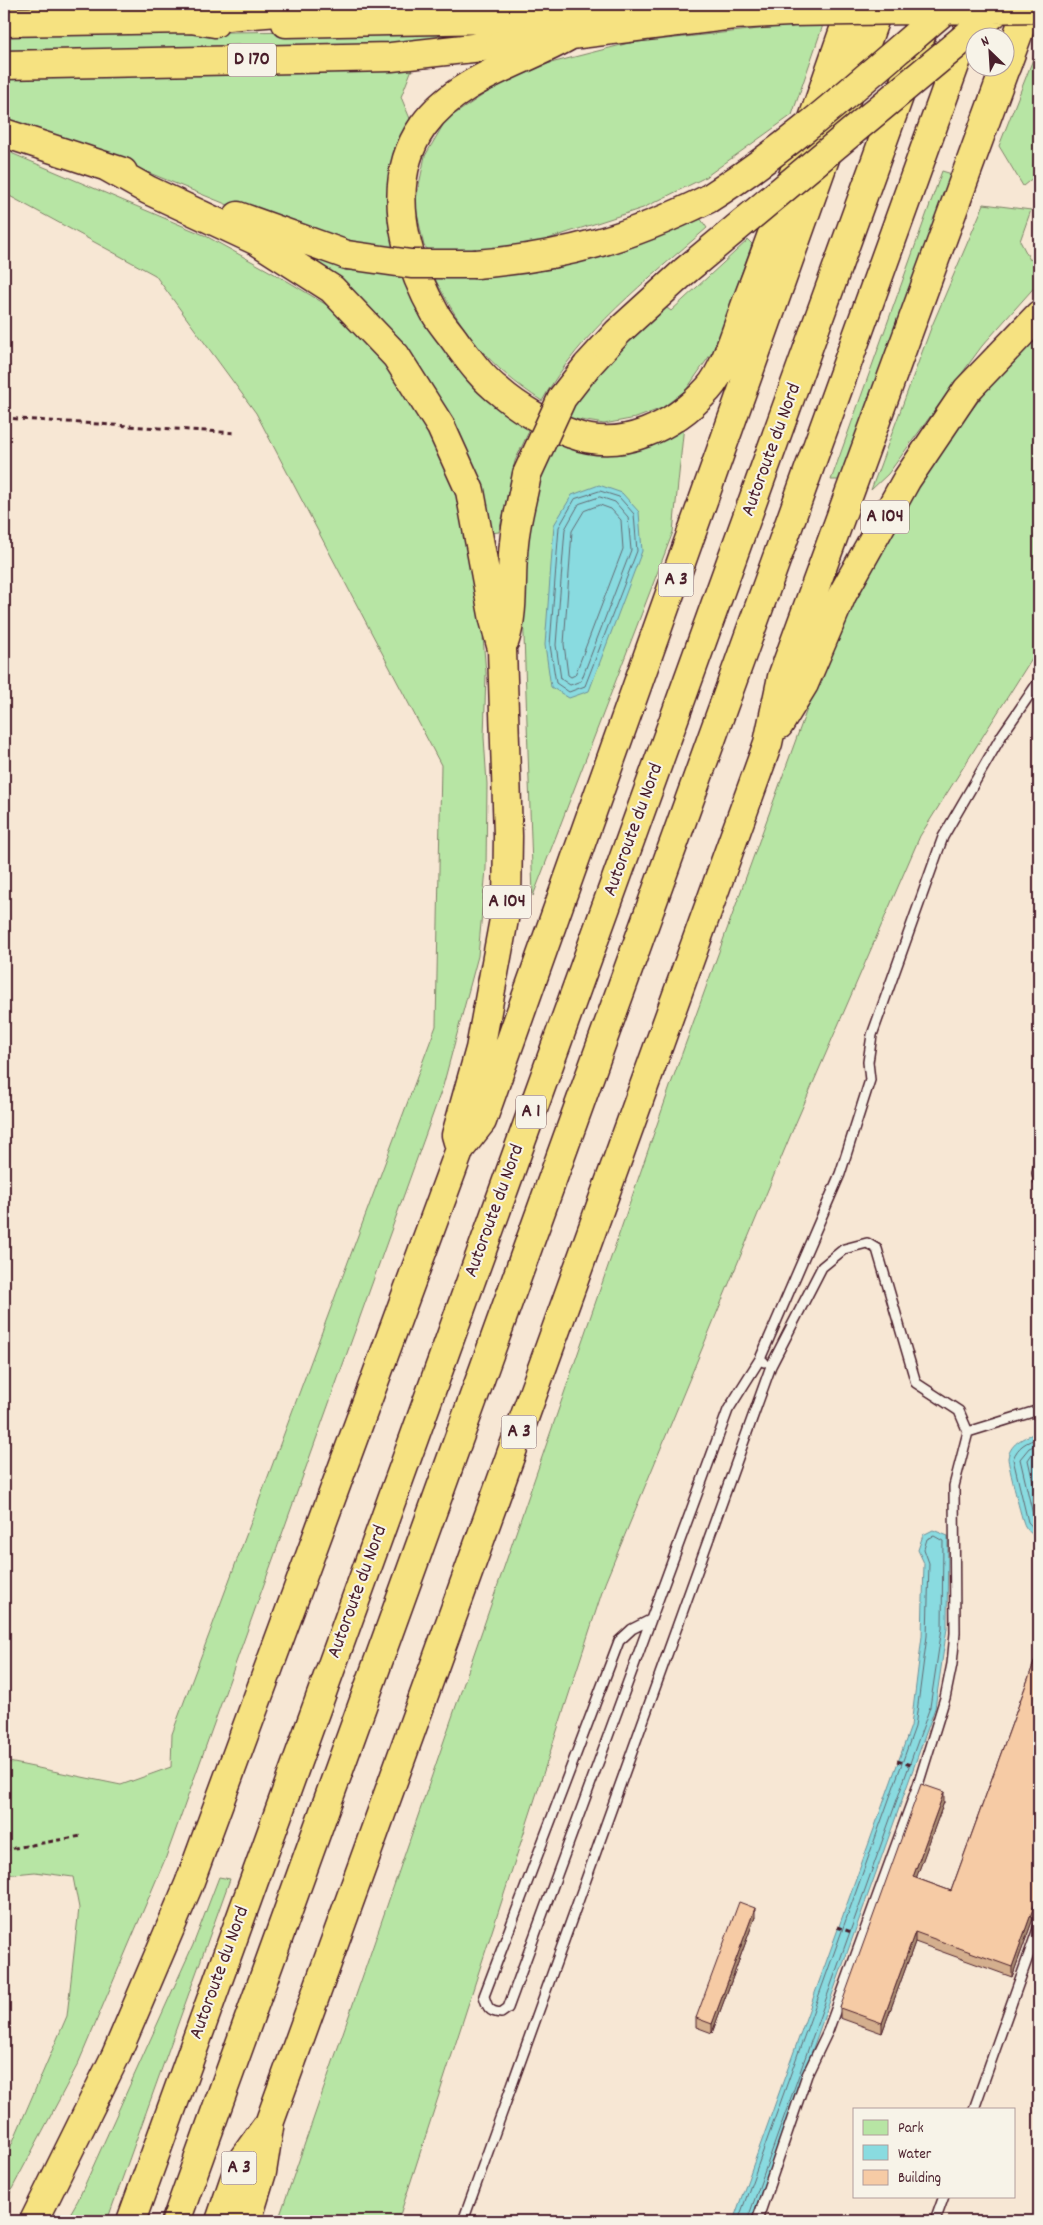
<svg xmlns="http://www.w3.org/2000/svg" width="1043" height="2225" font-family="Dekko,sans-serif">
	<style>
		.green { fill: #b7e5a4; stroke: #808268 }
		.water { fill: #89dbe0; stroke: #709098 }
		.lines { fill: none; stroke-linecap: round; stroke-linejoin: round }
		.shore { stroke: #636a73; stroke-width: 1 }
		.service-casing { stroke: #4a1f2b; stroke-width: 12 }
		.trunk-casing { stroke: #4a1f2b; stroke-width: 31 }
		.motorway-casing { stroke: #4a1f2b; stroke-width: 31 }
		.path { stroke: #4a1f2b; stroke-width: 3; stroke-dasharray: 5 4; stroke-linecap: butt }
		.service { stroke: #f7f3e8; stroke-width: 9 }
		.trunk { stroke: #f6e281; stroke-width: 28 }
		.motorway { stroke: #f6e281; stroke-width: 28 }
		.motorway-bridge-casing { stroke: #4a1f2b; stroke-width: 31; stroke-linecap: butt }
		.motorway-bridge { stroke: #f6e281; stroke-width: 28 }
		.wall { fill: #d4af8e; stroke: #4a1f2b }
		.shaded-wall { fill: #ac8e74; stroke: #4a1f2b }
		.building { fill: #f6cba5; stroke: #4a1f2b }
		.labels { text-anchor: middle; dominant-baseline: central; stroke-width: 4; stroke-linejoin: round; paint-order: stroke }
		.shield { fill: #f7f3e8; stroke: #7e5f64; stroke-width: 1 }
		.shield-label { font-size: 19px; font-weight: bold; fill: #4a1f2b }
		.street-label { font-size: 20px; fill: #4a1f2b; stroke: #f7f3e8 }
	</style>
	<rect width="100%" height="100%" fill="#f7e7d4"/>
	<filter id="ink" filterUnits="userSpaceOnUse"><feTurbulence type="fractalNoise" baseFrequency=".02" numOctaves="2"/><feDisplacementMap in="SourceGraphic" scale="10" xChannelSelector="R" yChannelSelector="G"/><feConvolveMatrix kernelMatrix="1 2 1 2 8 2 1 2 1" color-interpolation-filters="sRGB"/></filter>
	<g filter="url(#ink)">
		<path class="green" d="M824 22 792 115 704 178 643 208 517 249 430 251 424 246 415 204 425 156 446 120 492 89 543 65 629 43Z
			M461 29 457 40 261 50 4 55V35Z
			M1039 44V173L1023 186 999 146Z
			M412 69 401 97 411 121 397 248 351 244 233 207 98 152 4 123V75Z
			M4 150 204 235 289 282 330 307 372 348 404 386 437 444 459 498 478 578 486 673 484 737 487 784 486 869 478 956 443 1086 166 1857 78 2064 4 2204V2162L67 2016 79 1908 73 1877 35 1872 4 1875V1761L121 1785 171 1767 172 1734 436 1026 441 765 256 413 155 275 4 193Z
			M942 171 952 174 841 480H831Z
			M984 204 1031 210 1020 241 1030 260 1039 252V282L982 346 888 474 871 490 931 328Z
			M698 215 707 228C647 280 581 331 542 401 488 366 463 333 434 277Z
			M748 240 752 244 715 348 686 390 662 408 636 418 604 424 569 418C585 373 629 338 663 305L671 311Z
			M299 251 406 275 530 429 515 461 499 532 490 533 457 440Z
			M1039 335V647L920 836 791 1134 605 1583 398 2221H278L672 1081 815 687 866 565 943 447 990 386Z
			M684 425 673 532 533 896 522 578 527 529 539 481 558 440Z
			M219 1877 230 1879 107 2221H66L78 2200 193 1945Z"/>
		<path class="water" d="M599 485 622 493 639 512 642 551 589 691 569 698 551 687 545 645 554 525 572 495Z
			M1039 1432V1539C1034 1537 1028 1531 1025 1526 1022 1522 1008 1464 1008 1458 1010 1442 1027 1436 1039 1432Z
			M933 1530 948 1536 947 1628 935 1708 751 2221H733L911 1726 922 1636 924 1563 918 1550 923 1535Z"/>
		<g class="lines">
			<path class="shore" d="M600 491 619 497 634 514 637 551 585 686 569 692 556 683 550 645 559 527 575 499Z
				M600 497 615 502 628 517 631 550 581 681 570 685 561 679 556 645 565 529 579 504Z
				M600 505 611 509 621 520 623 549 575 675 571 677 568 675 564 644 572 531 584 511Z
				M1039 1438C1026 1442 1018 1446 1013 1459L1028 1522 1039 1534
				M1039 1444 1029 1448 1020 1459 1034 1519 1039 1525
				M1039 1452 1032 1454 1028 1460 1039 1508
				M738 2221 915 1727 927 1636 929 1563 924 1549 927 1539 934 1536 943 1541 942 1628 930 1707 747 2221"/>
			<defs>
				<path id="service" d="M1039 1164 1037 1173 1039 1181
					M764 1362 760 1359 840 1174 870 1080 868 1062 872 1035 943 837 1002 735 1039 681
					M650 1620 632 1629 619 1641 484 1996C487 2007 489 2012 501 2013L508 2008 728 1410 760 1359
					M974 2109 1039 1926
					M463 2221 771 1366 822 1267 844 1249 867 1243 877 1249 916 1383 959 1411 968 1432 1039 1410
					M757 2221 807 2075 828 2031 918 1785 945 1698 952 1664 955 1633 954 1486 968 1432
					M935 2221 944 2196"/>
				<path id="trunk" d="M4 22 191 19 215 23
					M286 23 495 19 644 4
					M4 65 391 57 500 45"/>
				<path id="motorway" d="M191 19 378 4
					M571 35C523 63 457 78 423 126 384 181 404 258 435 313 441 324 451 334 458 345 470 361 483 379 499 391 517 407 549 426 572 434 622 453 674 426 708 389 726 369 737 327 747 301 785 203 818 103 853 4
					M500 45 546 36 571 35 734 15 790 12
					M1006 67 1029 4
					M4 133 123 172
					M107 167 148 190 257 241 332 289 396 356 441 427 470 491 494 620 502 649 508 836 507 903 480 1049 456 1135 460 1149
					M238 216 347 255
					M476 264C563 257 630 238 708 199
					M587 366 618 332 685 271
					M505 640C515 609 510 576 514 543 516 520 523 497 527 474
					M779 725 804 684 842 595 907 479 967 390 1039 315
					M34 2221 116 2055 189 1884 460 1149 482 1121 880 4
					M131 2221 927 19
					M176 2221 968 29
					M220 2221 240 2163 266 2127
					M247 2221 262 2172 270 2121 768 743 782 677 1005 68"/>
			</defs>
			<use href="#service" class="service-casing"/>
			<use href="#trunk" class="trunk-casing"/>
			<use href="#motorway" class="motorway-casing"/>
			<path class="path" d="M4 418 237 433
				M897 1761 911 1765
				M4 1850 81 1836
				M837 1927 851 1932"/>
			<use href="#service" class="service"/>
			<use href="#trunk" class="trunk"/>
			<use href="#motorway" class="motorway"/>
			<defs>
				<path id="motorway-bridge" d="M790 12 1039 8
					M708 199C796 143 872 71 952 4
					M347 255 411 264H476
					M685 271 1005 4
					M527 474 562 398 587 366"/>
			</defs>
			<use href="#motorway-bridge" class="motorway-bridge-casing"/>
			<use href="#motorway-bridge" class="motorway-bridge"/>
		</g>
		<path class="wall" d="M1039 1649V1902L1012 1977 915 1942 882 2033 840 2018V2008L944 1802 916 1878 951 1891Z
			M755 1917 712 2033 696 2027V2018Z"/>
		<path class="shaded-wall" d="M944 1792V1802L913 1887V1877Z
			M1039 1892V1902L1012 1977V1967Z
			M755 1908V1917L712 2033V2024Z
			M915 1932V1942L882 2033V2023Z"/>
		<path class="building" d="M1039 1649V1892L1012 1967 915 1932 882 2023 840 2008 921 1784 944 1792 913 1877 951 1891Z
			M739 1902 755 1908 712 2024 696 2018Z"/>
	</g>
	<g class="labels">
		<g class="shield">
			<rect x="228" y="43.5" width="48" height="33" rx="4"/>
			<rect x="861" y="500.5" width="48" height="33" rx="4"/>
			<rect x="658.5" y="563.5" width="35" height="33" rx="4"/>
			<rect x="483" y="885.5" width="48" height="33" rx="4"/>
			<rect x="516" y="1095.5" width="30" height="33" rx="4"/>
			<rect x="501.5" y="1415.5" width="35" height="33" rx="4"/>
			<rect x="221.5" y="2151.5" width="35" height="33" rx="4"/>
		</g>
		<g class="shield-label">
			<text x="252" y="60">D 170</text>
			<text x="885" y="517">A 104</text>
			<text x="676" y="580">A 3</text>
			<text x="507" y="902">A 104</text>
			<text x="531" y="1112">A 1</text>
			<text x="519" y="1432">A 3</text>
			<text x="239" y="2168">A 3</text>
		</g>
		<g class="street-label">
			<text transform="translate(772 450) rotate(-70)">Autoroute du Nord</text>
			<text transform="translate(634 830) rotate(-70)">Autoroute du Nord</text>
			<text transform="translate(495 1211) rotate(-70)">Autoroute du Nord</text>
			<text transform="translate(358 1592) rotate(-70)">Autoroute du Nord</text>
			<text transform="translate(220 1973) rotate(-70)">Autoroute du Nord</text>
		</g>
	</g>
	<rect width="1043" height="2225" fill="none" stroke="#f7f3e8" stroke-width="20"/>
	<rect x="10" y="10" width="1023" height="2205" fill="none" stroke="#4a1f2b" stroke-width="2" filter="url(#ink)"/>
	<rect x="853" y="2108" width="162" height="90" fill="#f7f3e8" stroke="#b29e9c"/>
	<rect x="863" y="2120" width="25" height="15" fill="#b7e5a4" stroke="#b29e9c"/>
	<text x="898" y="2132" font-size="15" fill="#4a1f2b">Park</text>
	<rect x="863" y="2145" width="25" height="15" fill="#89dbe0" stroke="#b29e9c"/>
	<text x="898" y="2158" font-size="15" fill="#4a1f2b">Water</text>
	<rect x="863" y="2170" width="25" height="15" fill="#f6cba5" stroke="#b29e9c"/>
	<text x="898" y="2182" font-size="15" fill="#4a1f2b">Building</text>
	<g transform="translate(990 52) rotate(335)"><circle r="24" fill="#f7f3e8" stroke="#b29e9c"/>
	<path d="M0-4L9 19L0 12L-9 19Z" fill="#4a1f2b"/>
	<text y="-8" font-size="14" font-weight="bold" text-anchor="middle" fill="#4a1f2b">N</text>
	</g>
</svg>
